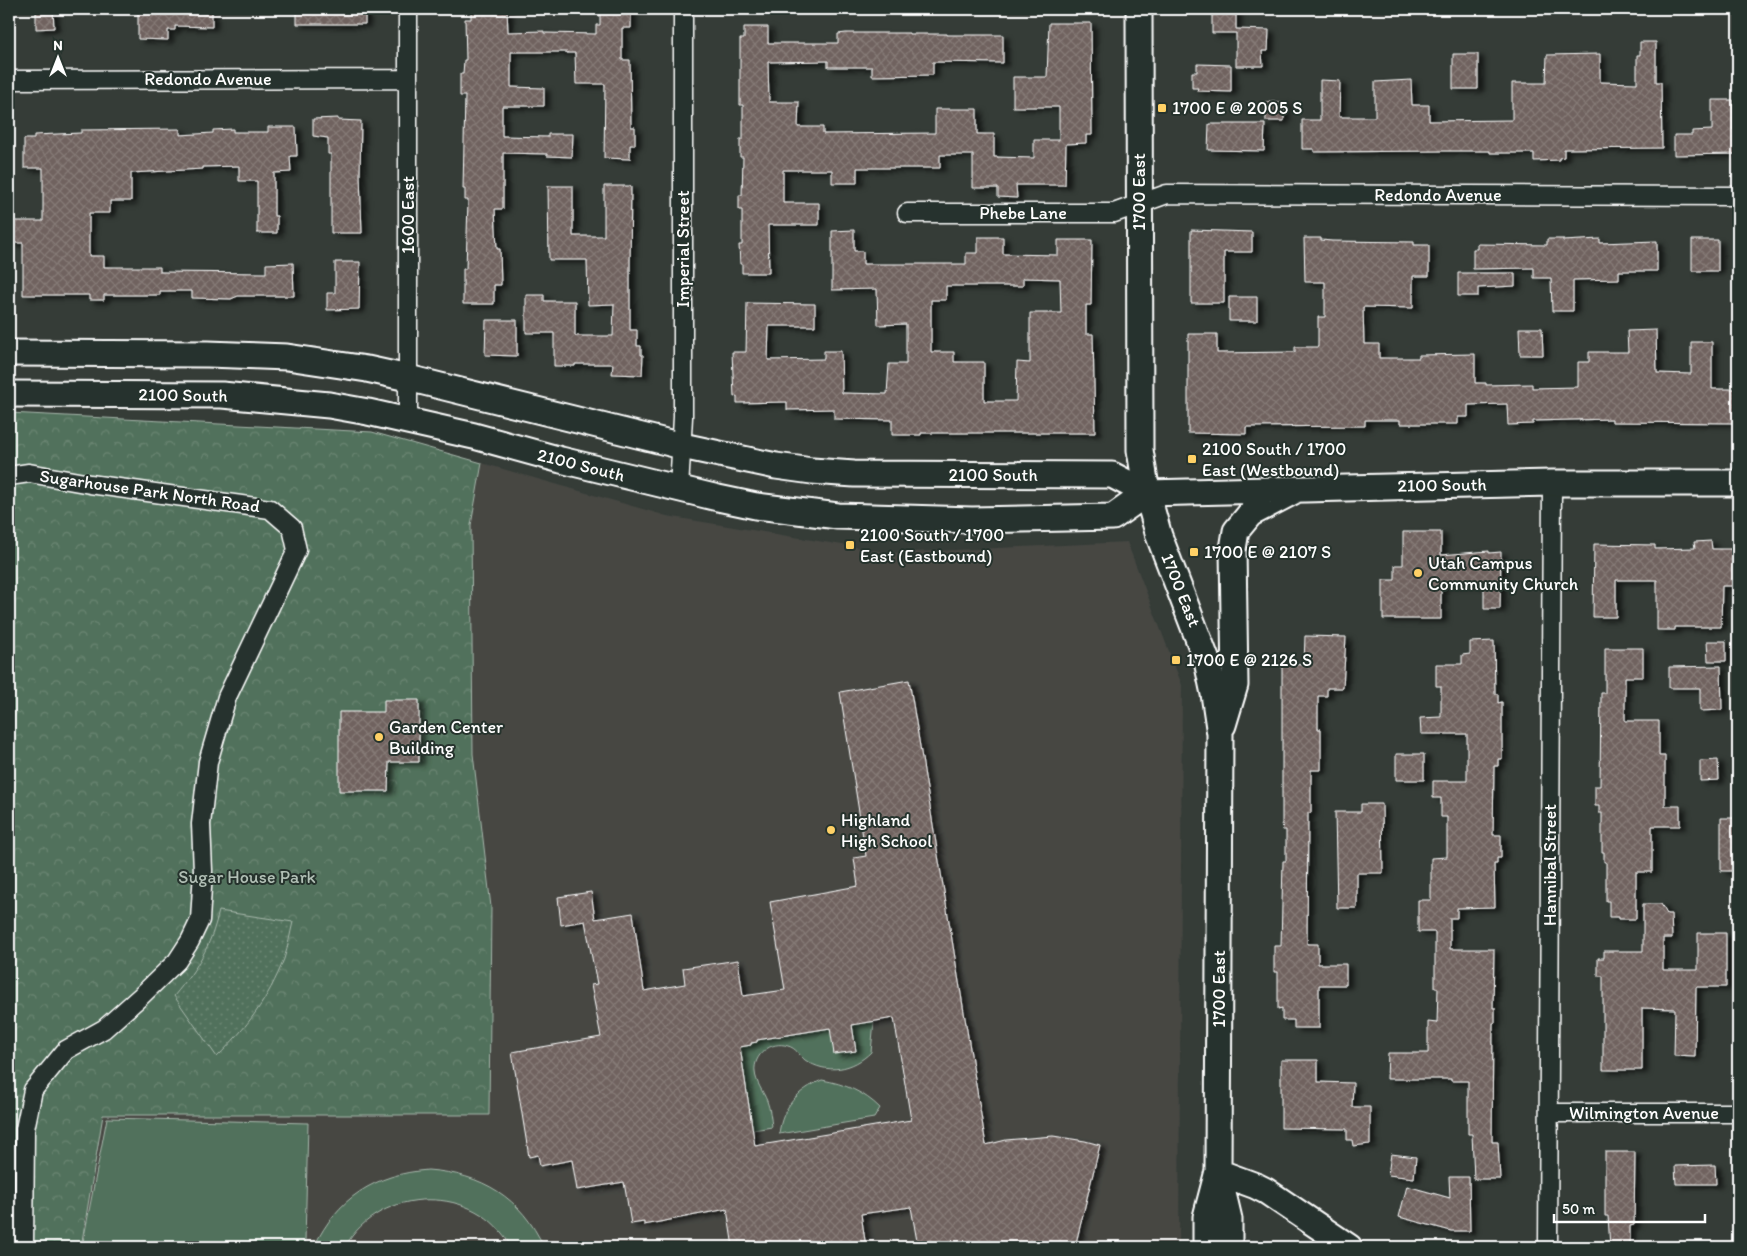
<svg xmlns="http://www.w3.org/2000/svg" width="1747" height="1256" font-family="Itim,sans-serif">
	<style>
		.built { fill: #464743 }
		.grass { fill: #51715b; stroke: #a8b8ad }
		.park { fill: url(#park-crowns); stroke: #a8b8ad }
		.garden { fill: url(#garden-dots); stroke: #a8b8ad }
		.building { fill: url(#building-cross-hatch); stroke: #fff; fill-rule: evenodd; filter: url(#shadow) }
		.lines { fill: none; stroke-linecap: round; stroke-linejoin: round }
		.street-casing { stroke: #fff; stroke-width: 21 }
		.secondary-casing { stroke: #fff; stroke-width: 29 }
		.street { stroke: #26332d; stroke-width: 18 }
		.secondary { stroke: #26332d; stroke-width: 25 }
		.poi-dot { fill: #ffd166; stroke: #26332d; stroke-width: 2 }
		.labels { text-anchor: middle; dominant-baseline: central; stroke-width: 4; stroke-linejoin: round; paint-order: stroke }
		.street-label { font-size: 18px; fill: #fff; stroke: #26332d }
		.poi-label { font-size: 18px; fill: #fff; stroke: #26332d; text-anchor: start }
		.park-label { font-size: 18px; fill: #b1bfb5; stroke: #26332d }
	</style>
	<defs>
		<pattern id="park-crowns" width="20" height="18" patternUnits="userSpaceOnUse" patternTransform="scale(1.25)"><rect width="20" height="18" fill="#51715b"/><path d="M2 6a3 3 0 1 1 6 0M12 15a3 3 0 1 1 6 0" fill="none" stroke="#6b8674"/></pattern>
		<pattern id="garden-dots" width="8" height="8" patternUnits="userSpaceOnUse" patternTransform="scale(1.25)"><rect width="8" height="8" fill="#51715b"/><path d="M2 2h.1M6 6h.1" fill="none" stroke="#6b8674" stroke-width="1.8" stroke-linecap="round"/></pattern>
		<pattern id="building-cross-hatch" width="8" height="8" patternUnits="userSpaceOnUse" patternTransform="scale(1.25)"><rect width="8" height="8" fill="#6f625e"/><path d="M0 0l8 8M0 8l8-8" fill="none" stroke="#857a76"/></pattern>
		<filter id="shadow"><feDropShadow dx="5.5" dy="3" stdDeviation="2.5" flood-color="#0009"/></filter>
	</defs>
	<rect width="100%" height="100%" fill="#353c37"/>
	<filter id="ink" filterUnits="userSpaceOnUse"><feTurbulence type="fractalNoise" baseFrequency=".02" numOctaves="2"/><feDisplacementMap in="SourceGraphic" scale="10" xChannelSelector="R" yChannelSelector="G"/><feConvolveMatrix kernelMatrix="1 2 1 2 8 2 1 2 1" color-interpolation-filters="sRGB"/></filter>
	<g filter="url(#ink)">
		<path class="built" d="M482 463 667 516 891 553 1127 542 1182 685 1179 1247H81L103 1114 358 1112 489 1115 491 907 473 754 471 525Z"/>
		<path class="grass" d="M874 1021 871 1052C853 1070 827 1075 805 1060 799 1055 796 1048 788 1046 771 1040 753 1055 755 1072 756 1083 763 1091 767 1101 770 1109 771 1118 772 1127L753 1130 740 1047 751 1045V1043L757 1042V1040Z
			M822 1080C845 1084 864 1092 880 1108L874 1118 779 1134C782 1107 798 1090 822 1080Z
			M107 1118 308 1123 305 1242 304 1247H82Z
			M428 1170C482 1174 521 1197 544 1247H511C478 1183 379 1185 345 1247H314C337 1198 375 1174 428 1170Z"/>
		<path class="park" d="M9 413 372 432 482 463 471 525 473 754 491 907 489 1115H103L81 1247H9Z"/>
		<path class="garden" d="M219 911 293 922C290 934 288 947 284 959 268 1000 247 1027 217 1057L174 996C198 967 210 948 219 911Z"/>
		<path class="building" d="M36 9H53L54 28 36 29Z
			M138 9H212V27L175 26V30H168V40L138 39Z
			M297 9H365V24H297Z
			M471 9H507L508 32 544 31V33L596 34V25H600V9H631V28H622V60H630L631 127H635V145H630V159L604 158 605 84H576L575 53H567V52H511V87L544 88V106H502V136L548 137V134H573L572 157 547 156V154L503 153V209H495L497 249H500L501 285H494V304H463V269H466L468 200H465V189H463L465 96H460V74H463L464 60H466L465 19H471Z
			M1212 9H1236V29L1269 30 1268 51H1262L1263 66H1236V33H1212Z
			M1049 23H1091L1092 135H1086V143L1066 144 1065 185H1016L1017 198 998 197V188H973V155H940V168H857V183H832V170H783V203H819V225H768L769 273H742V264H740L739 245H742V210H739V195H742L743 157H740V139H743V105H740V39H744V27H768V43H838V34L846 33H909V34H947V35H1003V63L933 62V75L872 76V67H828V61L768 62 769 102H799L798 127H823V134L935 133V109H977V134H994V157L1034 158V140H1059V107H1013V77H1047Z
			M1640 42H1656V82H1661L1662 148 1564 149V157L1559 158V160L1534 161V153H1490V151H1442L1314 152V149H1302V120H1320V80L1340 81 1339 117H1375V82L1411 80 1412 105H1429V121L1512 120V83H1546L1547 55 1600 54V82L1637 83V55H1640Z
			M1453 54H1478V89H1453Z
			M1197 64 1231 65V92L1197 91 1198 88H1192V72H1197Z
			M1712 100H1733V130H1738V154L1674 155V135H1692V131L1712 130Z
			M1265 102H1284V121H1266Z
			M338 118V120L361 121 360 174 362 233H331V154H328V138L313 136V119Z
			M1209 124H1265L1264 151 1208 150Z
			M268 127H296L297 156H290L291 172 274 173V216H277V233H257V181H239V166L203 167V169L131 173V201H110V213H89V256H104V267H160V272L266 273V264L293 263 294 296H238L231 299 192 298V291H160V295H104V300H89V295H23V243H9V221H43V168H24V139H34V135L81 133V130L180 129V135L213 133V130L233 129V132H268Z
			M548 186H573V236H604V186H631L630 264V330H637V346H641V355H643L642 375 612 374 613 364H575V366H554V333H526V295H544V301H575V336H613L614 304 588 305 587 260H549Z
			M854 230V251H863V264H966V253H978V237H1003V254L1058 255V240H1092L1091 305H1086V334H1093L1095 433H921V435H892V420L834 419V409L787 410V402L737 403V396L734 397 732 352H746L747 303 815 304V326H769L768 360 824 359V351H841L842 393 887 394 889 364H906V324L878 325 877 289 832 290V231ZM1023 278 1060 279 1061 313H1030V363L1017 362 1016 401H984V362H954V352H931V300H946V286H1023Z
			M1191 230 1252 232V252H1224V303H1191Z
			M1304 238H1321V240L1332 241 1414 242V245H1429V276H1413V308L1363 307 1364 344H1379V358H1419V355L1475 354V383H1486V385L1532 384V388L1578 387V362H1589V352H1628L1627 331 1656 330 1657 373 1691 374V342H1712V389H1738V418H1737V423L1612 422V419L1533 421V424L1508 425 1507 404 1468 405V417H1458V424H1400V420H1365V426L1246 427V434L1188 433V334H1217V353L1295 352V347H1318V317H1325V282H1305Z
			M1547 239H1563V241L1600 239V243L1657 241V271H1619V279L1573 280V311H1552L1551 278H1534V268L1473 269V249H1477V244L1547 245Z
			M1692 240H1718V271H1692Z
			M335 262H360L359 309 327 310V293H335Z
			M1458 273H1515V286L1478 288V296H1458Z
			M1229 297H1257V321H1229Z
			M486 320H517V356L485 355Z
			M1519 328H1542L1543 355H1520Z
			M1403 532H1441V555L1489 551V553L1501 552 1500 609H1484V584L1441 585V619H1383V580H1395V565H1403Z
			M1711 541 1712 549H1738V586H1722L1721 627H1675V630H1657V580H1616V617H1593L1594 544 1655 545V549L1695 548 1694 542Z
			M1305 636 1346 637 1343 688H1327V696H1318V729H1321V770H1311V813H1308L1307 944H1318V964H1346V985H1319V1028H1294V1020H1282V1008L1278 1009V972H1274V946H1281L1283 861H1286V830H1283L1282 823V664L1304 665Z
			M1494 641 1495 694H1498V703L1502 702V759H1498V766H1494L1493 835H1501V858H1497V864H1494L1495 907 1457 908V918H1450V949H1494L1493 1008H1495V1023H1493L1492 1142H1498L1500 1179H1474L1472 1134H1468V1081H1451V1079H1387L1388 1053H1428V1022L1437 1023 1438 988H1435V932H1418V900H1431V858L1447 857V817H1441V798H1433V781H1467V734H1421L1420 718 1441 717V686H1436V664H1462V655L1470 654V642Z
			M1707 641H1726V661H1708Z
			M1605 648H1643V677H1625V721H1659V756H1665V806H1680V826H1652V872H1636V919H1619V917H1609V901H1606V862H1604V852H1602V813H1599V806H1595V786H1600L1601 693H1605Z
			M1721 666 1722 710 1700 711V688H1669V667Z
			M909 680 986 1145 1006 1140 1053 1136 1085 1141 1100 1145 1075 1247H918L911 1207 861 1214 866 1247H733L727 1209 644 1225V1222L631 1224 624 1182 577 1190 572 1160 540 1166 538 1155 529 1157 512 1052 601 1037 591 985 597 984 585 921 561 925 558 897 591 892 595 919 633 913 644 991 685 984 683 968 738 960 743 996 785 990 770 902 858 886 854 858 866 856 840 692ZM894 1018 911 1120 755 1146 740 1047 751 1045V1043L757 1042V1040L830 1028 834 1054 856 1051 852 1025Z
			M384 700H419V762H389L388 791H339V712H384Z
			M1396 754H1424V780H1396Z
			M1718 760 1719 780 1700 781V761Z
			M1361 804H1382L1383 873H1357V908H1337L1335 812H1361Z
			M1721 818H1738V871H1721Z
			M1643 904H1661L1667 914H1671L1672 938H1663V970H1698V933H1726V987H1696L1695 1057 1674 1056 1675 1009 1642 1008V1070H1603V976H1598V958H1604V951H1643Z
			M1281 1060H1318V1082L1353 1083 1352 1107H1370V1144L1353 1146 1352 1140H1347V1129L1281 1128Z
			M1605 1152H1635L1634 1225 1630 1226V1247H1610L1608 1216H1605Z
			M1391 1154 1416 1157 1414 1178 1388 1175Z
			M1715 1165 1716 1184H1676L1675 1166Z
			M1449 1177H1469L1470 1231H1451L1399 1217 1407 1186 1450 1198Z"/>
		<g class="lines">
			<defs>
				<path id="street" d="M9 80 408 79
					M907 213H1114L1167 194 1738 196
					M408 421V9
					M9 476 29 473 90 484 270 509 292 528 297 550 227 697 208 762 201 824 203 871 200 920 190 941 177 961 141 996 104 1029 66 1050 33 1090 25 1129 24 1247
					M679 489 683 417V9
					M1549 1113H1738
					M1548 1247 1552 483"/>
				<path id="secondary" d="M1139 9 1140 450 1147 493 1159 536 1207 661 1214 694 1220 734 1218 1172 1229 1219V1247
					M9 353 208 354 287 357 367 369 408 378 682 446 776 466 812 471 854 474 1112 475 1147 493 1552 483H1738
					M9 394 222 395 329 405 368 412 474 436 561 460 718 498 756 506 838 516 972 520 1113 517 1147 493
					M1223 725 1235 685 1233 549 1236 531 1250 514 1294 491
					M1218 1172 1256 1186 1266 1191 1349 1247
					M1206 1247V1217L1217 1175"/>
			</defs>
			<use href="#street" class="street-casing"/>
			<use href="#secondary" class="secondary-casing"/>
			<use href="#street" class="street"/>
			<use href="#secondary" class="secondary"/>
		</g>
	</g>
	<g class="poi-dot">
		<rect x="1157" y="103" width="10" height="10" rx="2.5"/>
		<rect x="1187" y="454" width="10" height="10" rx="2.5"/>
		<rect x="845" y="540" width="10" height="10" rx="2.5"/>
		<rect x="1189" y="547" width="10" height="10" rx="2.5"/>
		<circle cx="1418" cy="573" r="5"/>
		<rect x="1171" y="655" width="10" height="10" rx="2.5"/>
		<circle cx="379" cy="737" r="5"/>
		<circle cx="831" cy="830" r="5"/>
	</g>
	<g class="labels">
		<g class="street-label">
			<text x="208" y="79">Redondo Avenue</text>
			<text transform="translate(1139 192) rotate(-90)">1700 East</text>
			<text x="1438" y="195">Redondo Avenue</text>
			<text x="1023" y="213">Phebe Lane</text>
			<text transform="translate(408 215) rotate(-90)">1600 East</text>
			<text transform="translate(683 249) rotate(-90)">Imperial Street</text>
			<text transform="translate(183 395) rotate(1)">2100 South</text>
			<text transform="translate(581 465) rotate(14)">2100 South</text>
			<text x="993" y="475">2100 South</text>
			<text transform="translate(1442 485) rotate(-1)">2100 South</text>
			<text transform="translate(150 491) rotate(8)">Sugarhouse Park North Road</text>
			<text transform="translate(1181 590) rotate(68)">1700 East</text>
			<text transform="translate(1550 865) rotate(-90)">Hannibal Street</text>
			<text transform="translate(1219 989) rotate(-90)">1700 East</text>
			<text x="1644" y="1113">Wilmington Avenue</text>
		</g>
		<g class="poi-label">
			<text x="1172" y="108">1700 E @ 2005 S</text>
			<text x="1202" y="449">2100 South / 1700<tspan x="1202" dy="21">East (Westbound)</tspan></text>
			<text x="860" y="535">2100 South / 1700<tspan x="860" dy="21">East (Eastbound)</tspan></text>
			<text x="1204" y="552">1700 E @ 2107 S</text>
			<text x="1428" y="563">Utah Campus<tspan x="1428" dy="21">Community Church</tspan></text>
			<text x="1186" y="660">1700 E @ 2126 S</text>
			<text x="389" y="727">Garden Center<tspan x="389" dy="21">Building</tspan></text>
			<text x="841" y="820">Highland<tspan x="841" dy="21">High School</tspan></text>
		</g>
		<g class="park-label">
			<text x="247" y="877">Sugar House Park</text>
		</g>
	</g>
	<rect width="1747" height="1256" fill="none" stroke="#26332d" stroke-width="30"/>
	<rect x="15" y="15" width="1717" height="1226" fill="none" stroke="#fff" stroke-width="2" filter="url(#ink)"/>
	<g transform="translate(58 58)" stroke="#26332d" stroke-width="4" paint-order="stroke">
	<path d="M0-4L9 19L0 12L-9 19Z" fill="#ffffff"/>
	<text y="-8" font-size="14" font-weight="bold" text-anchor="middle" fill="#ffffff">N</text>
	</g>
	<path d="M1554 1214v8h151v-8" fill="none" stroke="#ffffff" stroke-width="2.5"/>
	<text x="1562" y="1214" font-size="15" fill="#ffffff" stroke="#26332d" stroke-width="4" paint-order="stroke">50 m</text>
</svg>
